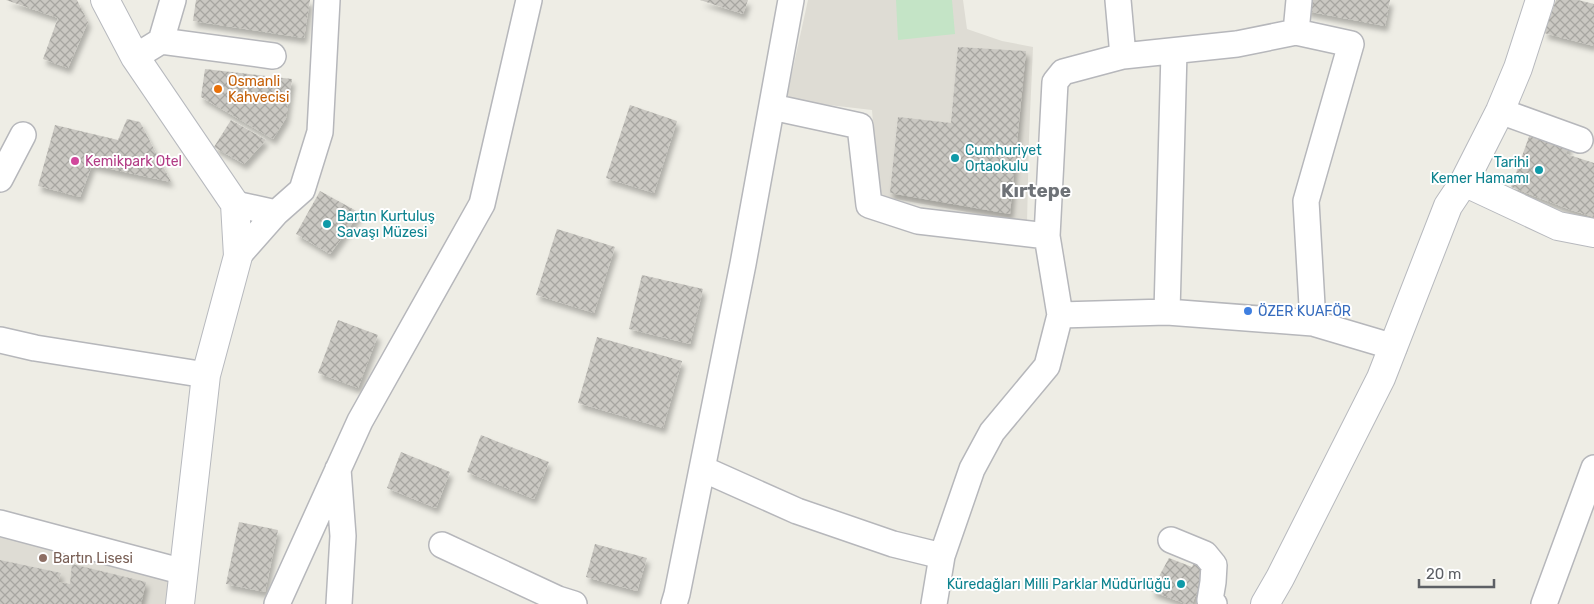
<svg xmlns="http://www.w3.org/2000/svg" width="1594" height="604" font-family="Rubik,sans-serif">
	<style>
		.education { fill: #dedcd4 }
		.green { fill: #c4e4c6 }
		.building { fill: url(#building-cross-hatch); filter: url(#shadow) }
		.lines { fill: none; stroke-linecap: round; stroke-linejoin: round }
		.street-casing { stroke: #b6b7bb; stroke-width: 28 }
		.secondary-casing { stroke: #b7b9be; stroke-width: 30 }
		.street { stroke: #fff; stroke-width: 25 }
		.secondary { stroke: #fff; stroke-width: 28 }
		.food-dot { fill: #e8710a; stroke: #fff; stroke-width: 2 }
		.culture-dot { fill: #0f9aa8; stroke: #fff; stroke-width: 2 }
		.hotel-dot { fill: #d1479c; stroke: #fff; stroke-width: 2 }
		.shop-dot { fill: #3f7fe0; stroke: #fff; stroke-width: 2 }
		.education-dot { fill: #8d6e63; stroke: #fff; stroke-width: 2 }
		.labels { text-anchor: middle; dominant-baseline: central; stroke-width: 4; stroke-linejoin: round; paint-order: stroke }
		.food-label { font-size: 14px; fill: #c56008; stroke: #fff; text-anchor: start }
		.culture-label { font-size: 14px; fill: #0d838f; stroke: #fff; text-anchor: start }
		.hotel-label { font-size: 14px; fill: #b23c85; stroke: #fff; text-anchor: start }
		.shop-label { font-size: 14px; fill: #366cbe; stroke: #fff; text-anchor: start }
		.education-label { font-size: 14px; fill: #785e54; stroke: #fff; text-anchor: start }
		.district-label { font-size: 19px; font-weight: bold; fill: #6e7277; stroke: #fff }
	</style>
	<defs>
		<pattern id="building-cross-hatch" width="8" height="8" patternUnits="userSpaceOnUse" patternTransform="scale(1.25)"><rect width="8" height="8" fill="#cac8c2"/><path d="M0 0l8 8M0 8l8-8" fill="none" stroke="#a7a6a1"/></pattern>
		<filter id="shadow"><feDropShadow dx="3" dy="5.5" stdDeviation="2.5" flood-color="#0004"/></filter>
	</defs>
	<rect width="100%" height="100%" fill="#eeede5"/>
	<path class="education" d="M808 0H963L967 29 1002 41 1033 47 1029 137 1027 223 879 196 872 110 786 100Z
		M0 537 174 578 171 604H0Z"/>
	<path class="green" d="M896 0H952L955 34 898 40Z"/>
	<path class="building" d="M6 0H77L88 22 68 68 43 59 58 18Z
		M196 0H310L304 38 193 21Z
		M700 0H748L743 14Z
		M1307 0H1390L1385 26 1306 11Z
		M1556 0H1578L1594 4V46L1544 33Z
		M958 47 1026 51 1010 214 890 193 898 117 951 123Z
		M205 69 292 79 286 118 273 139 201 97Z
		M630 105 677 121 654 193 606 178Z
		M127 119 140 122 171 182 92 165 80 197 38 186 55 125 118 140Z
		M231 120 266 140 244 164 214 147Z
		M1531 131 1570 143 1566 154 1594 163V217L1571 210 1511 187Z
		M320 191 360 213 330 254 296 234Z
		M557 229 615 247 594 313 536 295Z
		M642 275 703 289 690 344 629 329Z
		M338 320 378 335 358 388 318 373Z
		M597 337 682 361 663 428 578 403Z
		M481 435 549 462 534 499 467 472Z
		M401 452 450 472 436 508 387 488Z
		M239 522 278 530 265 592 226 584Z
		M595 544 647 558 637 591 586 577Z
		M1169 558 1192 567 1195 560 1209 567 1203 592 1198 590 1192 604H1186L1151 591Z
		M0 560 61 573 58 582 70 584 72 564 146 582 141 604H0Z"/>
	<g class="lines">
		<defs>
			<path id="street" d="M1118 0 1123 56
				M1296 32 1299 0
				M161 41 173 0
				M135 57 161 41 273 56
				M772 107 860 126 869 205 918 221 1047 236
				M1500 111 1580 140
				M0 179 23 135
				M235 204 276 213
				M238 256 276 213 302 190 320 132 327 0
				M1167 312 1174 52
				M1060 315 1167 312 1313 323 1394 347
				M0 340 35 348 206 375
				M338 469 343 536 339 604
				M703 469 797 511 893 544 942 556
				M0 523 184 572
				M1171 540 1205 554 1214 565 1213 582 1210 600 1214 604
				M442 545 558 599 574 604
				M277 604 360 421 482 204 529 0
				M674 604 677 594 743 264 791 0
				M934 604 942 556 972 469 992 432 1047 366 1060 315 1047 236 1055 82 1063 72 1123 56 1237 44 1296 32 1351 44 1306 201 1313 323
				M1544 604 1594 468"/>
			<path id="secondary" d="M105 0 135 57 235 204 238 256 206 375 180 604
				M1464 182 1558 226 1594 233
				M1265 604 1280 578 1381 378 1448 206 1464 182 1500 111 1518 68 1540 0"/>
		</defs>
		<use href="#street" class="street-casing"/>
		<use href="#secondary" class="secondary-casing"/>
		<use href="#street" class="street"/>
		<use href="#secondary" class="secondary"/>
	</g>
	<circle class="food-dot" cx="218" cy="89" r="5"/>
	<g class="culture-dot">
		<circle cx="955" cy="158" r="5"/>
		<circle cx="1539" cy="170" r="5"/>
		<circle cx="327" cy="224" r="5"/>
		<circle cx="1181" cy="584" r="5"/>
	</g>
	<circle class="hotel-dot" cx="75" cy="161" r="5"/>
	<circle class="shop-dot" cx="1248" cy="311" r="5"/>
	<circle class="education-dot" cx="43" cy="558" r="5"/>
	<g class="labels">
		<g class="food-label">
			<text x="228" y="81">Osmanli<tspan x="228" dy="16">Kahvecisi</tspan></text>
		</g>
		<g class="culture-label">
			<text x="965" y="150">Cumhuriyet<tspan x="965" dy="16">Ortaokulu</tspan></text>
			<text x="1529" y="162" text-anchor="end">Tarihi<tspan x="1529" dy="16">Kemer Hamamı</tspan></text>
			<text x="337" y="216">Bartın Kurtuluş<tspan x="337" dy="16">Savaşı Müzesi</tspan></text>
			<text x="1171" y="584" text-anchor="end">Küredağları Milli Parklar Müdürlüğü</text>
		</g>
		<g class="hotel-label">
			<text x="85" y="161">Kemikpark Otel</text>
		</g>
		<g class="shop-label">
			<text x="1258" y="311">ÖZER KUAFÖR</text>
		</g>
		<g class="education-label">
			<text x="53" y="558">Bartın Lisesi</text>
		</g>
		<g class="district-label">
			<text x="1036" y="190">Kırtepe</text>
		</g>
	</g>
	<path d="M1419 579v8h75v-8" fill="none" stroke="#5d6065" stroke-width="2.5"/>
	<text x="1426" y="579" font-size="15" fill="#5d6065" stroke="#ffffff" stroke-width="4" paint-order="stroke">20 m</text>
</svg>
